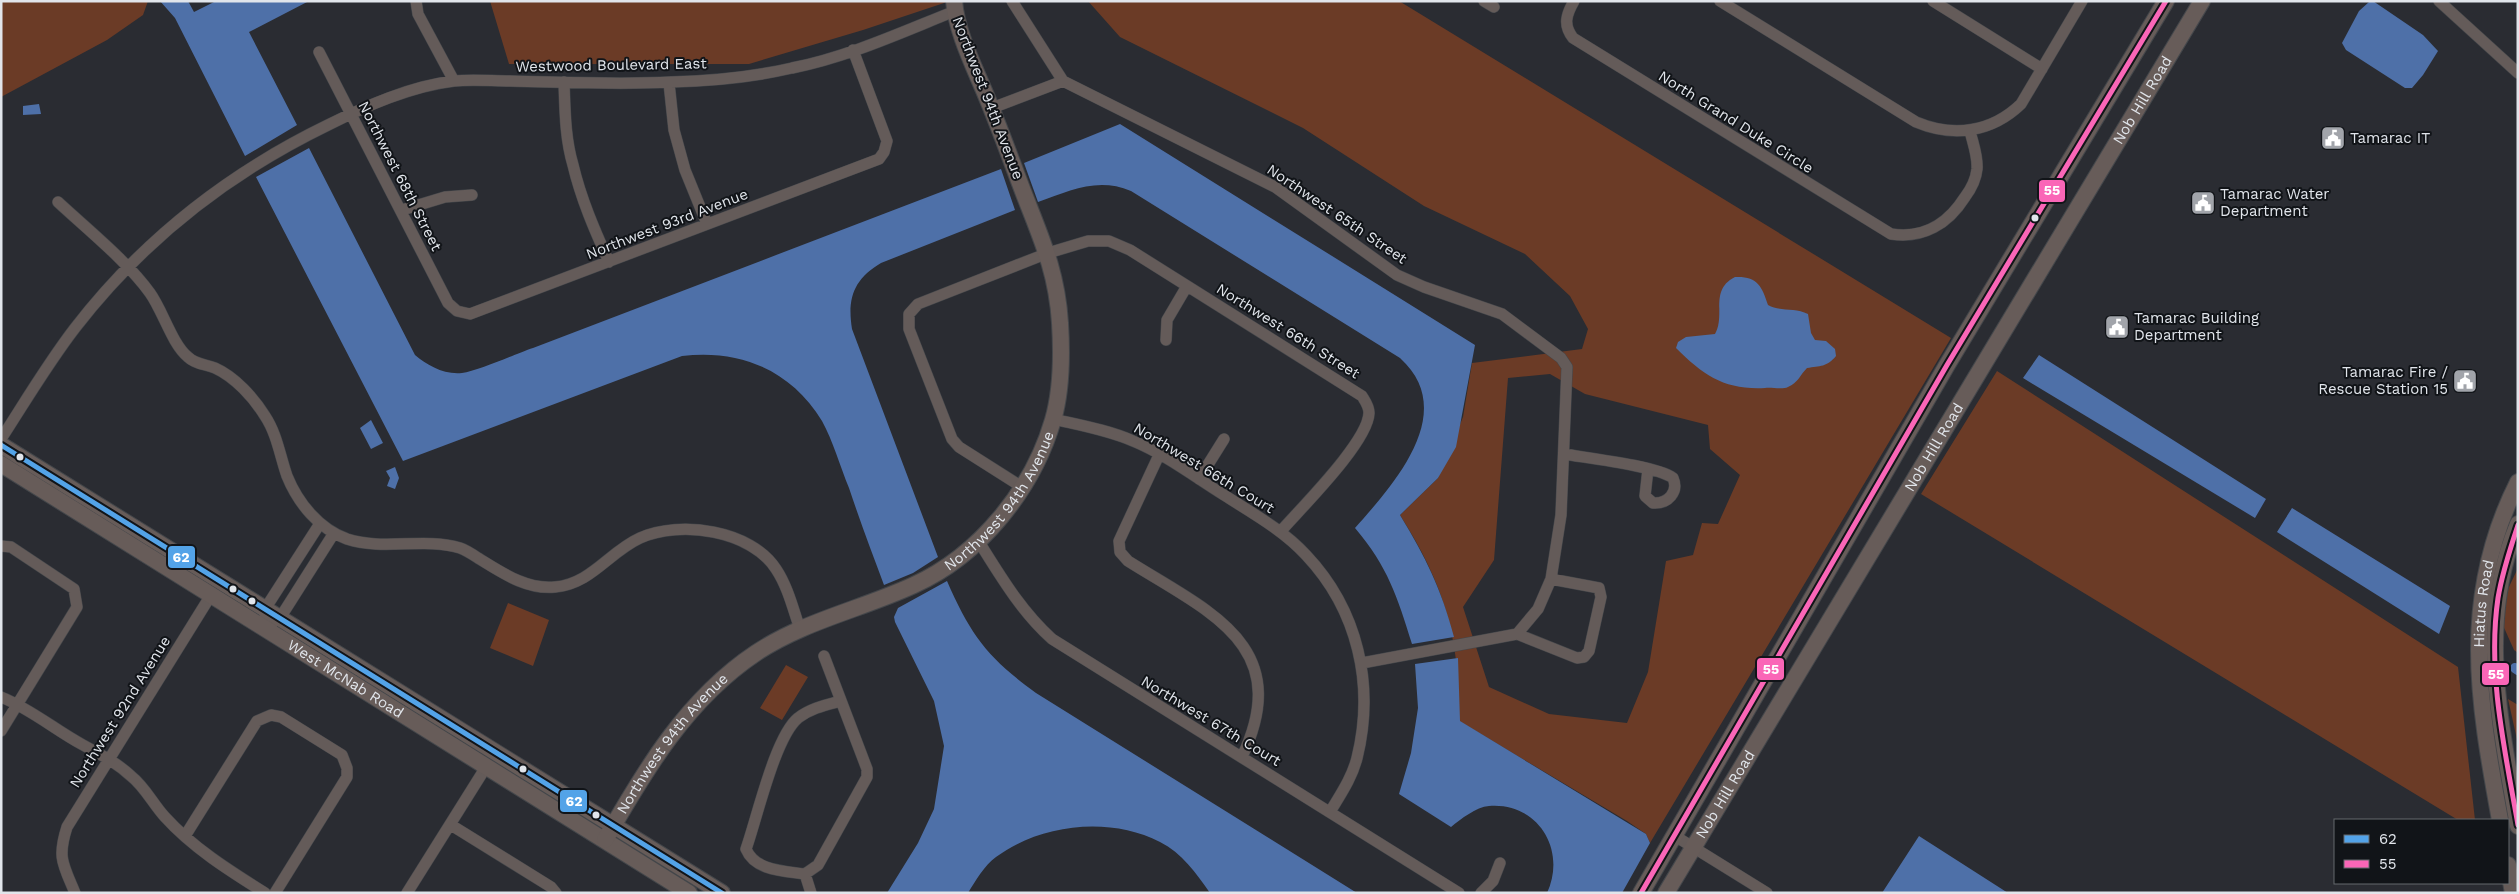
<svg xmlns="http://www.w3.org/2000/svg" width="2519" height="894" font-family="'Work Sans',sans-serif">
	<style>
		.green { fill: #6b3b26; fill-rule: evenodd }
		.water { fill: #4e70a8 }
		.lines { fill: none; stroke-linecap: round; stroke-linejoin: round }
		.canal { stroke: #4e70a8; stroke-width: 10 }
		.street-casing { stroke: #44474b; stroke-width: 12 }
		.secondary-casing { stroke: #44474b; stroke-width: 18 }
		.street { stroke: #645b59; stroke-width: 11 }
		.secondary { stroke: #675c59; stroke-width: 16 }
		.bus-1-casing { stroke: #111418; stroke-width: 9 }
		.bus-2-casing { stroke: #111418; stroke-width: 9 }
		.bus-1 { stroke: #53a3e8; stroke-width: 5 }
		.bus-2 { stroke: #fa66b7; stroke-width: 5 }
		.bus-dot { fill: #e1e5eb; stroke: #111418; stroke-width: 2 }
		.labels { text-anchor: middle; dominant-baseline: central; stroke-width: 4; stroke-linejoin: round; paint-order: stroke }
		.street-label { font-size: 15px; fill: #e1e5eb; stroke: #111418 }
		.poi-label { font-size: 15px; fill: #e1e5eb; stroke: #111418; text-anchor: start }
		.line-badge { stroke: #111418; stroke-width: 2 }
		.badge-label { font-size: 14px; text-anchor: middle; font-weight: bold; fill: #fff }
	</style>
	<rect width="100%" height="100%" fill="#2a2c32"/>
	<path class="green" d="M1 1H148L143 15 107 40 1 97Z
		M490 1H950L863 30 749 64H509Z
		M1088 1H1399L1951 338 1650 843 1646 834 1627 821 1459 721C1460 638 1445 586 1400 515L1438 478 1463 417 1472 363 1582 349 1588 329 1570 296 1525 254 1424 206 1303 128 1120 37ZM1550 374 1585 394 1708 425 1710 449 1740 475 1718 524 1702 523 1693 555 1666 561 1648 672 1627 723 1549 714 1489 687 1463 607 1494 560 1508 378Z
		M1997 371 2458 667 2475 820H2458L1921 494Z
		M2518 568V653L2514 650 2497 612Z
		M508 603 549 620 533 666 490 648Z
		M786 665 808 677 782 720 760 708Z
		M2508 699 2518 705V744Z"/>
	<path class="water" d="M160 1H188L194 12 216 1H309L249 32 297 125 245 156 175 18Z
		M2373 1 2423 35 2438 51 2423 75 2412 88H2405L2346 50 2342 43 2359 11 2369 2Z
		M39 104 41 114 23 115V106Z
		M1120 124 1475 345 1456 447 1438 478 1400 515C1426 558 1441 588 1454 637L1412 644C1397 596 1388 567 1355 528 1393 485 1460 412 1400 358L1131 191C1097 177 1070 191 1038 202L1024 163Z
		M309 148 415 355C427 365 444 375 462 373 478 371 515 354 533 348L1001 169 1015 210 881 263C854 279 847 298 852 329L938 557 913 573 884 585C872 553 860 521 849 488 840 466 833 441 822 421 791 370 740 349 682 356L403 461 256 177Z
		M1735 277C1757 276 1762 286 1768 305 1781 312 1795 307 1808 314L1811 333 1815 340 1826 341 1835 349 1836 356C1827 367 1820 366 1807 368 1800 375 1798 383 1788 387 1782 390 1772 387 1765 388 1725 390 1704 376 1676 348L1678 342 1686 337 1715 334C1726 315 1709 290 1735 277Z
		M2039 355 2266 499 2255 518 2023 378Z
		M371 420 383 443 371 449 360 428Z
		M395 467 399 478 395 489 387 486 390 478 386 471Z
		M2292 508 2450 606 2439 634 2277 532Z
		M947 581C971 636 988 658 1036 693L1357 893H1210C1196 873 1182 853 1160 842 1109 816 1041 824 996 857 984 866 976 880 968 893H887L918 843 934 809 944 746 934 701 895 622 894 617 898 608Z
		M1458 658 1460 721 1646 834 1650 843 1622 893H1547C1567 850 1538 802 1489 806 1476 807 1461 819 1451 827L1399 794 1411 753 1418 708 1415 664Z
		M1919 836 2008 893H1882Z"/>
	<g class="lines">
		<path class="canal" d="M2515 668 2518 670"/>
		<defs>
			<path id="street" d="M416 1 418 14 454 81
				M1012 1 1063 81 1275 187 1397 275 1424 287 1502 314 1561 358 1567 367 1561 515 1551 579 1538 609 1517 634 1362 663
				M1484 1 1494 7
				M1574 1C1566 15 1563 25 1573 38L1891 234C1923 239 1948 224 1965 197 1971 189 1976 179 1977 169 1978 156 1973 144 1970 131
				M1720 1 1916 122C1954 138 1992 132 2021 104L2082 1
				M1933 1 2042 69
				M2439 1 2518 73
				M319 52 448 303 457 311 470 314 879 159 884 152 887 141 853 50
				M564 82C565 110 565 138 573 165 581 199 595 231 609 262
				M669 83 674 130 685 170 707 224
				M992 108 1063 81
				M58 202C87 229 128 262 150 293 163 311 172 344 188 357 196 365 206 364 215 368 235 377 254 398 265 416 277 434 280 456 287 476 298 503 319 529 347 539 384 551 424 537 460 548 466 550 472 554 478 558 501 572 526 590 555 587 591 584 609 552 640 538 680 520 751 530 776 569 788 587 793 609 800 629
				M402 210 445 197 472 195
				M1166 340 1167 320 1187 286
				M1053 419C1079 425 1108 430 1133 441 1165 454 1195 477 1224 495 1252 513 1283 530 1306 555 1358 610 1375 685 1357 758 1352 778 1340 795 1330 812
				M1 439C25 402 48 363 75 328 143 240 229 173 328 125 366 106 411 86 454 81 472 79 492 81 510 81 563 82 618 85 671 82 711 81 753 77 792 68 848 57 902 32 955 11
				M1564 454C1587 458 1657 466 1673 478 1679 492 1668 504 1653 503L1645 496 1648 469
				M1159 455 1119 541 1120 552 1128 561C1209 612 1295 645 1242 757
				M1199 479 1224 439
				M1022 487 959 447 952 439 909 329V314L918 304 1048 253 1088 241H1109L1130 250 1362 396C1365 401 1369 406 1369 413 1368 442 1301 508 1281 531
				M979 542C1001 577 1021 611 1052 639L1459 893
				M1 546 11 547 74 589 77 607 1 731
				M265 615V609L319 525
				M264 628 280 618 334 533
				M1517 634 1577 658 1584 657 1589 651 1601 597 1599 588 1551 579
				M824 656 867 769V777L818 865 805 874C784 871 755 871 746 849 757 818 775 737 798 718 811 708 826 705 841 701
				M1 697C31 709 55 730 83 745 101 755 116 762 131 776 145 787 153 804 165 817 193 848 230 871 265 893
				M451 825 551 887 556 893
				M185 836 257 721 271 715 281 717 342 755 347 768V777L275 893
				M1675 836 1767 893
				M805 874 811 893
				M75 893C63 864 57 858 67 827L211 595
				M407 893 486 767
				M1481 893 1493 881 1500 863"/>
			<g id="secondary">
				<path d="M1 445 722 893"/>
				<path id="s1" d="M1 464 689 893"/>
				<path d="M2518 524C2476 624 2501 724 2518 826"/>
				<path id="s2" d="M2500 820C2478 700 2460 597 2518 482"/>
				<path id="s3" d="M605 840C645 770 687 699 756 653 804 621 862 609 914 585 980 555 1033 489 1053 420 1062 389 1062 355 1060 323 1057 273 1042 240 1024 194 1011 160 999 126 985 93 973 64 957 33 954 1"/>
				<path d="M2508 865 2513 893"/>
				<path d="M1641 893 1947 365 2166 1"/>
				<path id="s4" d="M1666 893 2202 1"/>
			</g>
		</defs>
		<use href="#street" class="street-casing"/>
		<use href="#secondary" class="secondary-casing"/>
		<use href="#street" class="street"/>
		<use href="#secondary" class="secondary"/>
		<defs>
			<path id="bus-1" d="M1 445 722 893"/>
			<path id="bus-2" d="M2518 525C2510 549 2502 573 2498 598 2487 673 2505 751 2518 825
				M1641 893 1947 365 2166 1"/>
		</defs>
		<use href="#bus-1" class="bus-1-casing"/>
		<use href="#bus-2" class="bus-2-casing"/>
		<use href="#bus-1" class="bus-1"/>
		<use href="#bus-2" class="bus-2"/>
	</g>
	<defs>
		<symbol id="civic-square" viewBox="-11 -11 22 22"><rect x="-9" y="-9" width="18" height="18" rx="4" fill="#a1a4aa" stroke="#111418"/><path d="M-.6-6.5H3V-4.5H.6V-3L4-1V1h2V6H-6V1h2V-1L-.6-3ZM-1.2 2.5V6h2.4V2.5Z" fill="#fff"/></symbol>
	</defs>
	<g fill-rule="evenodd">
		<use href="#civic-square" x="2319" y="124" width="28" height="28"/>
		<use href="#civic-square" x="2189" y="189" width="28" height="28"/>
		<use href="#civic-square" x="2103" y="313" width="28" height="28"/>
		<use href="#civic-square" x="2451" y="367" width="28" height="28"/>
	</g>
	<g class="bus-dot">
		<circle cx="2035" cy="218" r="4.5"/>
		<circle cx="20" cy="457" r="4.5"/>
		<circle cx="233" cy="589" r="4.5"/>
		<circle cx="252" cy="601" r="4.5"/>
		<circle cx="523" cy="769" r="4.5"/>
		<circle cx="596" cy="815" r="4.5"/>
	</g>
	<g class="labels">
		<g class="street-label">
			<text transform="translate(611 65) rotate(-1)">Westwood Boulevard East</text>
			<text transform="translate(988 98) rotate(69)">Northwest 94th Avenue</text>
			<text stroke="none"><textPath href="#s4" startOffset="925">Nob Hill Road</textPath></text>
			<text transform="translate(1736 122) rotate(32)">North Grand Duke Circle</text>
			<text transform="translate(400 176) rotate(63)">Northwest 68th Street</text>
			<text transform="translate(1337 214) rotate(34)">Northwest 65th Street</text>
			<text transform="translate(667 224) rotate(-21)">Northwest 93rd Avenue</text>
			<text transform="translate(1288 331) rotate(32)">Northwest 66th Street</text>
			<text stroke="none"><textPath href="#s4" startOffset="520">Nob Hill Road</textPath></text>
			<text transform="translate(1204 468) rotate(31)">Northwest 66th Court</text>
			<text stroke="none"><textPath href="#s3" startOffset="538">Northwest 94th Avenue</textPath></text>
			<text stroke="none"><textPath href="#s2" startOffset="218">Hiatus Road</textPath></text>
			<text stroke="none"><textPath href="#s1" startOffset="406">West McNab Road</textPath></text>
			<text transform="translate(120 712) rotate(-58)">Northwest 92nd Avenue</text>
			<text transform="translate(1211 721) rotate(31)">Northwest 67th Court</text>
			<text stroke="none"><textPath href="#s3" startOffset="118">Northwest 94th Avenue</textPath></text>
			<text stroke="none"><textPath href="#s4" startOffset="115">Nob Hill Road</textPath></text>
		</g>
		<g class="poi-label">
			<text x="2350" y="138">Tamarac IT</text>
			<text x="2220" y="194">Tamarac Water<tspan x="2220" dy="17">Department</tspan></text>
			<text x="2134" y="318">Tamarac Building<tspan x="2134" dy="17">Department</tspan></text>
			<text x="2448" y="372" text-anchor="end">Tamarac Fire /<tspan x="2448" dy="17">Rescue Station 15</tspan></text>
		</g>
	</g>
	<g class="line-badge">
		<rect x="2038" y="179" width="28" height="24" rx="5" fill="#fa66b7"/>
		<rect x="167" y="545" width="29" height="24" rx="5" fill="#53a3e8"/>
		<rect x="1756" y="657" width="29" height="24" rx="5" fill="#fa66b7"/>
		<rect x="2481" y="662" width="29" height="24" rx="5" fill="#fa66b7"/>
		<rect x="559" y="789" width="29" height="24" rx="5" fill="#53a3e8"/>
	</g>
	<g class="badge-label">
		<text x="2052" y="195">55</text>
		<text x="181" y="562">62</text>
		<text x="1771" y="674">55</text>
		<text x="2496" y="679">55</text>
		<text x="574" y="806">62</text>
	</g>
	<rect width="2519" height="894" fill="none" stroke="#e1e5eb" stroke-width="5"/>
	<rect x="2334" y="819" width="175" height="65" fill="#111418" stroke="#64686c"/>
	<rect x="2344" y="835" width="25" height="8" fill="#53a3e8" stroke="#64686c"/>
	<text x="2379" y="844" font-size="15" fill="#e1e5eb">62</text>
	<rect x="2344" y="860" width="25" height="8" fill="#fa66b7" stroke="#64686c"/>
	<text x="2379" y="869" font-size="15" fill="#e1e5eb">55</text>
</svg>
